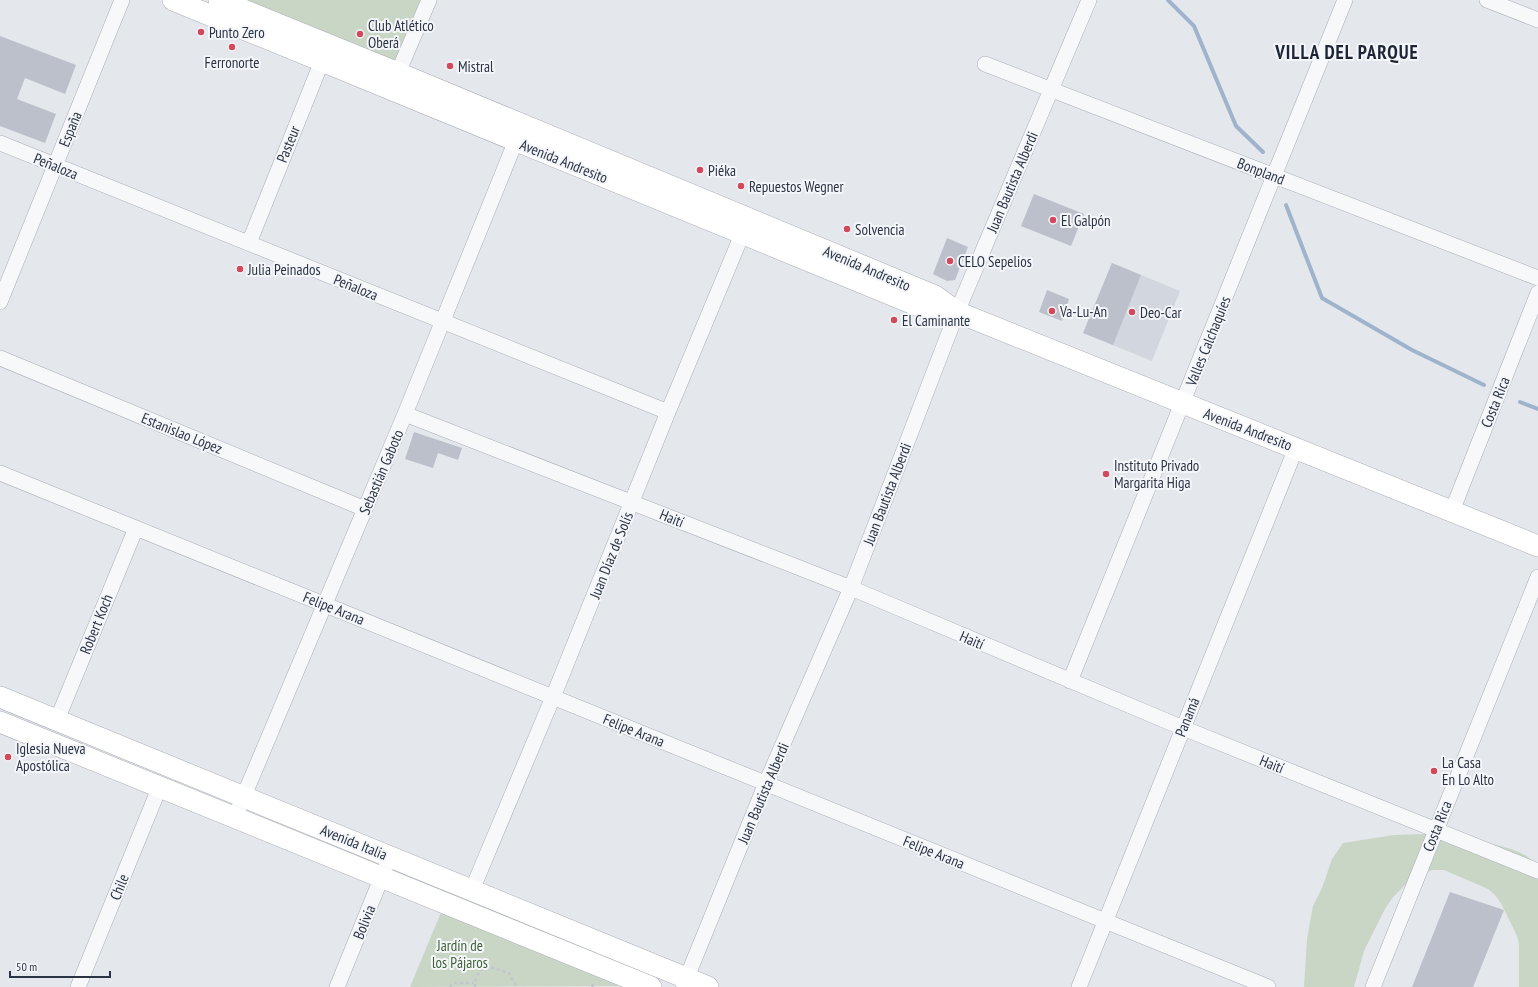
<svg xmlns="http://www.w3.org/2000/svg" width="1538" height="987" font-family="'PT Sans Narrow',sans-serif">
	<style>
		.built { fill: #d2d6de }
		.green { fill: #c9d6c5 }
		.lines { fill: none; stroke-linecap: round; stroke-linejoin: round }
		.stream { stroke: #9fb4cc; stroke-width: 4 }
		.building { fill: #bbc0ca }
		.street-casing { stroke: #a9aeb7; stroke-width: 16 }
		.secondary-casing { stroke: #a9aeb7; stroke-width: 22 }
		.path { stroke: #c2c5cb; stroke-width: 2.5; stroke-dasharray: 3 3; stroke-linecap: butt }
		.street { stroke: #f7f8fa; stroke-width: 15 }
		.secondary { stroke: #fff; stroke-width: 21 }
		.poi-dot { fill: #d1495b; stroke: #f4f6f9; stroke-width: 1.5 }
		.labels { text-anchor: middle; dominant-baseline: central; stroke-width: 4; stroke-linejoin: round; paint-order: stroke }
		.poi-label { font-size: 15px; fill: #2b3445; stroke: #f4f6f9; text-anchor: start }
		.street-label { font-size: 15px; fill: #2b3445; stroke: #f4f6f9 }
		.park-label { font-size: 15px; fill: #3f6138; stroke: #f4f6f9 }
		.district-label { font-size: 19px; font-weight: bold; letter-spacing: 1px; fill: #1d2536; stroke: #f4f6f9 }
	</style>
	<rect width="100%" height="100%" fill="#e4e7ec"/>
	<path class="built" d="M1112 263 1180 291 1152 361 1083 333Z"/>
	<path class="green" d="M230 0H422L395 68Z
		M1425 834C1451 837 1502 842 1525 855 1530 858 1534 863 1538 868V987H1519V944L1517 936 1502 905 1495 895 1488 889 1444 870H1432L1409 881 1393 897 1385 909 1364 951 1354 987H1304L1307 939 1313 906 1322 888 1332 859 1343 843 1394 835Z
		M442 910 621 986 410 987Z"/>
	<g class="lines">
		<path class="stream" d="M1168 0 1194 26 1236 126 1263 152
			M1286 205 1322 298 1412 350 1484 385
			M1520 402 1538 409"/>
	</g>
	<path class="building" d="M0 36 76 65 65 94 25 78 17 99 56 114 45 143 0 126Z
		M1034 194 1084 214 1071 246 1021 226Z
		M947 238 968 247 955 280 947 281 933 274Z
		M1112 263 1141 275 1113 345 1083 333Z
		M1047 290 1069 299 1062 321 1039 312Z
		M414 432 462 448 458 460 438 453 433 468 405 459Z
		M1450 892 1504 910 1473 987H1412Z"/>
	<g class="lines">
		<defs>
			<path id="street" d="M1487 0 1538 20
				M985 64 1538 278
				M394 82 429 0
				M0 143 668 412
				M249 243 326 51
				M0 302 122 0
				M0 358 365 509
				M405 414 851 588 1183 728 1538 871
				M0 473 1268 987
				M1452 511 1538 293
				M1070 681 1345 0
				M57 720 136 528
				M235 817 405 414 519 133
				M472 890 553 697 668 412 746 225
				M78 987 160 786
				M337 987 385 869
				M683 987 766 783 851 588 957 312 1089 0
				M1079 987 1296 448
				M1373 987 1538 577"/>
			<path id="secondary" d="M173 0C426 102 677 209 931 311L957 312
				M219 0 398 73 935 296 957 312 1538 546
				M0 697 708 987
				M0 722 651 987"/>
		</defs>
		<use href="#street" class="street-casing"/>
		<use href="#secondary" class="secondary-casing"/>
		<path class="path" d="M450 987 453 983H474
			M475 987C474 978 479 970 487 966L509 973 517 987
			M592 987 594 982"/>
		<use href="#street" class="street"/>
		<use href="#secondary" class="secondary"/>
	</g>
	<g class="poi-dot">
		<circle cx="201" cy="32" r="4"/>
		<circle cx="360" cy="34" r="4"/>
		<circle cx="232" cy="47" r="4"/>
		<circle cx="450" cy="66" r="4"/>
		<circle cx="700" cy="170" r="4"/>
		<circle cx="741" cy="186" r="4"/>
		<circle cx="1053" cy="220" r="4"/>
		<circle cx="847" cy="229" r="4"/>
		<circle cx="950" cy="261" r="4"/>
		<circle cx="240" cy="269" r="4"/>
		<circle cx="1052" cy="311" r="4"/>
		<circle cx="1132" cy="312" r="4"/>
		<circle cx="894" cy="320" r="4"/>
		<circle cx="1106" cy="474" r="4"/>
		<circle cx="8" cy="757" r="4"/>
		<circle cx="1434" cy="771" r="4"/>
	</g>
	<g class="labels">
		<g class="poi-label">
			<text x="368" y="25">Club Atlético<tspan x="368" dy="17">Oberá</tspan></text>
			<text x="209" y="32">Punto Zero</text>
			<text x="232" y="62" text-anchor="middle">Ferronorte</text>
			<text x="458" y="66">Mistral</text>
			<text x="708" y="170">Piéka</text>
			<text x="749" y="186">Repuestos Wegner</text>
			<text x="1061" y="220">El Galpón</text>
			<text x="855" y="229">Solvencia</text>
			<text x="958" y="261">CELO Sepelios</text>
			<text x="248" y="269">Julia Peinados</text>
			<text x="1060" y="311">Va-Lu-An</text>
			<text x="1140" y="312">Deo-Car</text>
			<text x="902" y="320">El Caminante</text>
			<text x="1114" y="465">Instituto Privado<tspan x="1114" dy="17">Margarita Higa</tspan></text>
			<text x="16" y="748">Iglesia Nueva<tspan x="16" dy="17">Apostólica</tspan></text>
			<text x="1442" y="762">La Casa<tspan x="1442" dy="17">En Lo Alto</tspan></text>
		</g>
		<g class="street-label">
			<text transform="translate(70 129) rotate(-68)">España</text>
			<text transform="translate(288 144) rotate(-68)">Pasteur</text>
			<text transform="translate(564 161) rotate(22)">Avenida Andresito</text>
			<text transform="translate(56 166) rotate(22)">Peñaloza</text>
			<text transform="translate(1261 171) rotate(21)">Bonpland</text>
			<text transform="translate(1012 182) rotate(-67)">Juan Bautista Alberdi</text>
			<text transform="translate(867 268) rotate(23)">Avenida Andresito</text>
			<text transform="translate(356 287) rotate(22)">Peñaloza</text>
			<text transform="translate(1208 341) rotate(-68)">Valles Calchaquíes</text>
			<text transform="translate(1495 402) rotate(-68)">Costa Rica</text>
			<text transform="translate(1248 429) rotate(21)">Avenida Andresito</text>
			<text transform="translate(182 433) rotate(22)">Estanislao López</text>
			<text transform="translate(381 472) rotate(-67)">Sebastián Gaboto</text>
			<text transform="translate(887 494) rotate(-69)">Juan Bautista Alberdi</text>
			<text transform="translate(672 518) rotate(22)">Haití</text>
			<text transform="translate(611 555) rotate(-68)">Juan Díaz de Solís</text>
			<text transform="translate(334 608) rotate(22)">Felipe Arana</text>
			<text transform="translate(96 624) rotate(-68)">Robert Koch</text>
			<text transform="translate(972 640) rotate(23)">Haití</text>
			<text transform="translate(1187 717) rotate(-68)">Panamá</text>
			<text transform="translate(634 730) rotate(22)">Felipe Arana</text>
			<text transform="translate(1272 764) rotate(22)">Haití</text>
			<text transform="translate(763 793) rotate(-67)">Juan Bautista Alberdi</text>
			<text transform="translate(1437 826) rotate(-68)">Costa Rica</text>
			<text transform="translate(354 842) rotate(22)">Avenida Italia</text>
			<text transform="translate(934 852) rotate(22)">Felipe Arana</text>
			<text transform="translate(119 887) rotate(-68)">Chile</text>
			<text transform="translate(364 922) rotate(-68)">Bolivia</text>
		</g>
		<g class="park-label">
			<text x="460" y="945">Jardín de<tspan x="460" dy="17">los Pájaros</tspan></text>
		</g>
		<g class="district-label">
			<text x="1347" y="52">VILLA DEL PARQUE</text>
		</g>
	</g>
	<path d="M10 971v6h100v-6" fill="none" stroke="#2b3445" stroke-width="2"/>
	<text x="16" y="971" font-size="12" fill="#2b3445" stroke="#f4f6f9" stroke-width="3" paint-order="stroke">50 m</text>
</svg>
